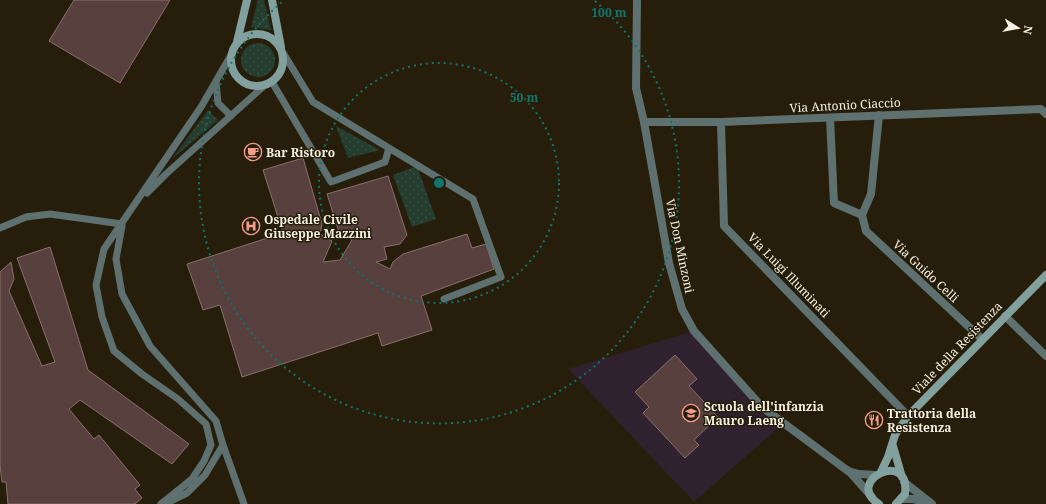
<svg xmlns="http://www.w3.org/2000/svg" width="1046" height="504" font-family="'Noto Serif',serif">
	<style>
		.education { fill: #2f212e }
		.grass { fill: url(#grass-dots) }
		.building { fill: #58403e; stroke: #8a6f6d }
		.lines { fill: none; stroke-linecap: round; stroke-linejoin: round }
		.lane { stroke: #5e7170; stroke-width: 7 }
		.street { stroke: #5e7170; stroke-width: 8 }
		.secondary { stroke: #82a09e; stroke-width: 8 }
		.ring { fill: none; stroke: #0f766e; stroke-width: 2; stroke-dasharray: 2 4 }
		.labels { text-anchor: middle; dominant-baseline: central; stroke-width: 3; stroke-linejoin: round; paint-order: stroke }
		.street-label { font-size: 12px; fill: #f5f0e3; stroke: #261e0a }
		.poi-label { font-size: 12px; font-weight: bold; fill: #f5f0e3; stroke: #261e0a; text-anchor: start }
		.centre { fill: #0f766e; stroke: #261e0a; stroke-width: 2 }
		.ring-label { font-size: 12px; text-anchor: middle; font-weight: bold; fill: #0f766e; stroke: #261e0a; stroke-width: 3; stroke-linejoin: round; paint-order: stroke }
	</style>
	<defs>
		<pattern id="grass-dots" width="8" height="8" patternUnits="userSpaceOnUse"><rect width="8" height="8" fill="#243d2f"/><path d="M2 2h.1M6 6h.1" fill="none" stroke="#3a5043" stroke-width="1.8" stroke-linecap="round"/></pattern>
	</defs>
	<rect width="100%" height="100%" fill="#261e0a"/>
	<path class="education" d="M694 331 759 403 784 423 694 502 568 369Z"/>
	<path class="grass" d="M258 0H264L271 30 251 27Z
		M241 60a17 17 0 1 1 34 0a17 17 0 1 1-34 0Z
		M208 110 218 120 172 159Z
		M336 126 380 150 348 158Z
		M417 166 436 219 412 227 393 175Z"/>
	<path class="building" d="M74 0H170L120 83 49 41Z
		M303 158 322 224 320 234 332 241 323 262 340 260 352 240 339 232 327 194 388 176 407 235 400 244 384 247 387 259 376 262 390 269 393 262 403 254 467 234 472 248 486 244 494 269 421 296 432 330 382 346 378 333 242 377 220 305 203 310 187 264 283 233 263 170Z
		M50 247 88 370 189 444 172 464 80 400 69 409 94 439 99 435 140 485 135 489 142 498 135 504H8L6 482H2L0 465V272L11 262 14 279 9 291 42 366 55 362 17 258Z
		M675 355 697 379 689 386 718 417 694 440 699 445 685 458 643 413 649 407 635 392Z"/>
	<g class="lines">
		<path class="lane" d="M216 82 218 103 231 116
			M272 82 331 182 385 162 389 148 313 102 282 51
			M389 148 473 199 501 277 444 299
			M147 193 166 174 265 85
			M122 226 116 259 122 294 150 346 216 421 223 445 205 475 187 493 167 503
			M0 228 26 217 50 214 122 224
			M223 445 244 504
			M161 504 192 479 204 461 211 445 206 424 178 399 142 374 114 351 102 317 96 285 104 249 201 107 231 55"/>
		<path class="street" d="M637 0 636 88 644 122 669 263 682 309 694 331 762 407 848 471 859 474 876 475
			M879 115 871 194 862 215 866 231 982 339
			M830 118 834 203 862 215
			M644 122H721L1041 109 1046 114
			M721 122 724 226 908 416
			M1005 316 1046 356
			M849 471 872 497
			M904 482 932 504
			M902 499H913L929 503"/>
		<path class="secondary" d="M272 0 281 47
			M231 60a26 26 0 1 1 52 0a26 26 0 1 1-52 0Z
			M237 42 247 0
			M893 446 902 477
			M881 472 888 457 895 435 908 416 1046 275
			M879 504C843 481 911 448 905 494L896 504"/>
	</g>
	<g class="ring">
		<circle cx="439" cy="183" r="120"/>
		<path d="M595 1A240 240 0 1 1 283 1"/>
	</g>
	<defs>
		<symbol id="cafe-ring" viewBox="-11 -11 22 22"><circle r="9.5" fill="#261e0a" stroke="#f49d8b" stroke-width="1.5"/><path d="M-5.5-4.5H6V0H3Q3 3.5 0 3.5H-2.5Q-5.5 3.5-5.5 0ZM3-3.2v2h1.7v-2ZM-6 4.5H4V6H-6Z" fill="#f49d8b"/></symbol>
		<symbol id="hospital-ring" viewBox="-11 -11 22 22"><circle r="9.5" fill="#261e0a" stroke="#f49d8b" stroke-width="1.5"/><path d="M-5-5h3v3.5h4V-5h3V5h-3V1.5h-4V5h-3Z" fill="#f49d8b"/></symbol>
		<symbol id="school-ring" viewBox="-11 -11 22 22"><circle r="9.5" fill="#261e0a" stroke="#f49d8b" stroke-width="1.5"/><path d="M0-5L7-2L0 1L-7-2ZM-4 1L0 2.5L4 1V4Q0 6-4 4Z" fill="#f49d8b"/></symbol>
		<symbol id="restaurant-ring" viewBox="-11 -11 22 22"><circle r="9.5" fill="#261e0a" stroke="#f49d8b" stroke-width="1.5"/><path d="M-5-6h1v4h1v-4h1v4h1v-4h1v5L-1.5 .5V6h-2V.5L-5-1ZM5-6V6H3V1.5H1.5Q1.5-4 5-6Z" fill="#f49d8b"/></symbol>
	</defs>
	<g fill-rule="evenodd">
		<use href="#cafe-ring" x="243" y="142" width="20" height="20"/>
		<use href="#hospital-ring" x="241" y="216" width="20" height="20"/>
		<use href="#school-ring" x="681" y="403" width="20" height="20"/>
		<use href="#restaurant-ring" x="864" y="410" width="20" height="20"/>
	</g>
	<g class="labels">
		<g class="street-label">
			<text transform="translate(845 105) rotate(-3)">Via Antonio Ciaccio</text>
			<text transform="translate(680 246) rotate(78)">Via Don Minzoni</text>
			<text transform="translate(926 271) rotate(43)">Via Guido Celli</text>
			<text transform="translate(789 275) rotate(46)">Via Luigi Illuminati</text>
			<text transform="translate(957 348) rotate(-46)">Viale della Resistenza</text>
		</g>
		<g class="poi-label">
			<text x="266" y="152">Bar Ristoro</text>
			<text x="264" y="219">Ospedale Civile<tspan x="264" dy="14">Giuseppe Mazzini</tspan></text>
			<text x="704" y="406">Scuola dell'infanzia<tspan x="704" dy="14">Mauro Laeng</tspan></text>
			<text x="887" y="413">Trattoria della<tspan x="887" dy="14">Resistenza</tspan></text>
		</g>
	</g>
	<circle cx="439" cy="183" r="6" class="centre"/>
	<g class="ring-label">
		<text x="609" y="17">100 m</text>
		<text x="524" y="102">50 m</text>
	</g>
	<g transform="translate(1018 28) rotate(101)" stroke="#261e0a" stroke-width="3" paint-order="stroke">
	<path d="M0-3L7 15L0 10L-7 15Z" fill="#f5f0e3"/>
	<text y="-6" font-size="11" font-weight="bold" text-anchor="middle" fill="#f5f0e3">N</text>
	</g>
</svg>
